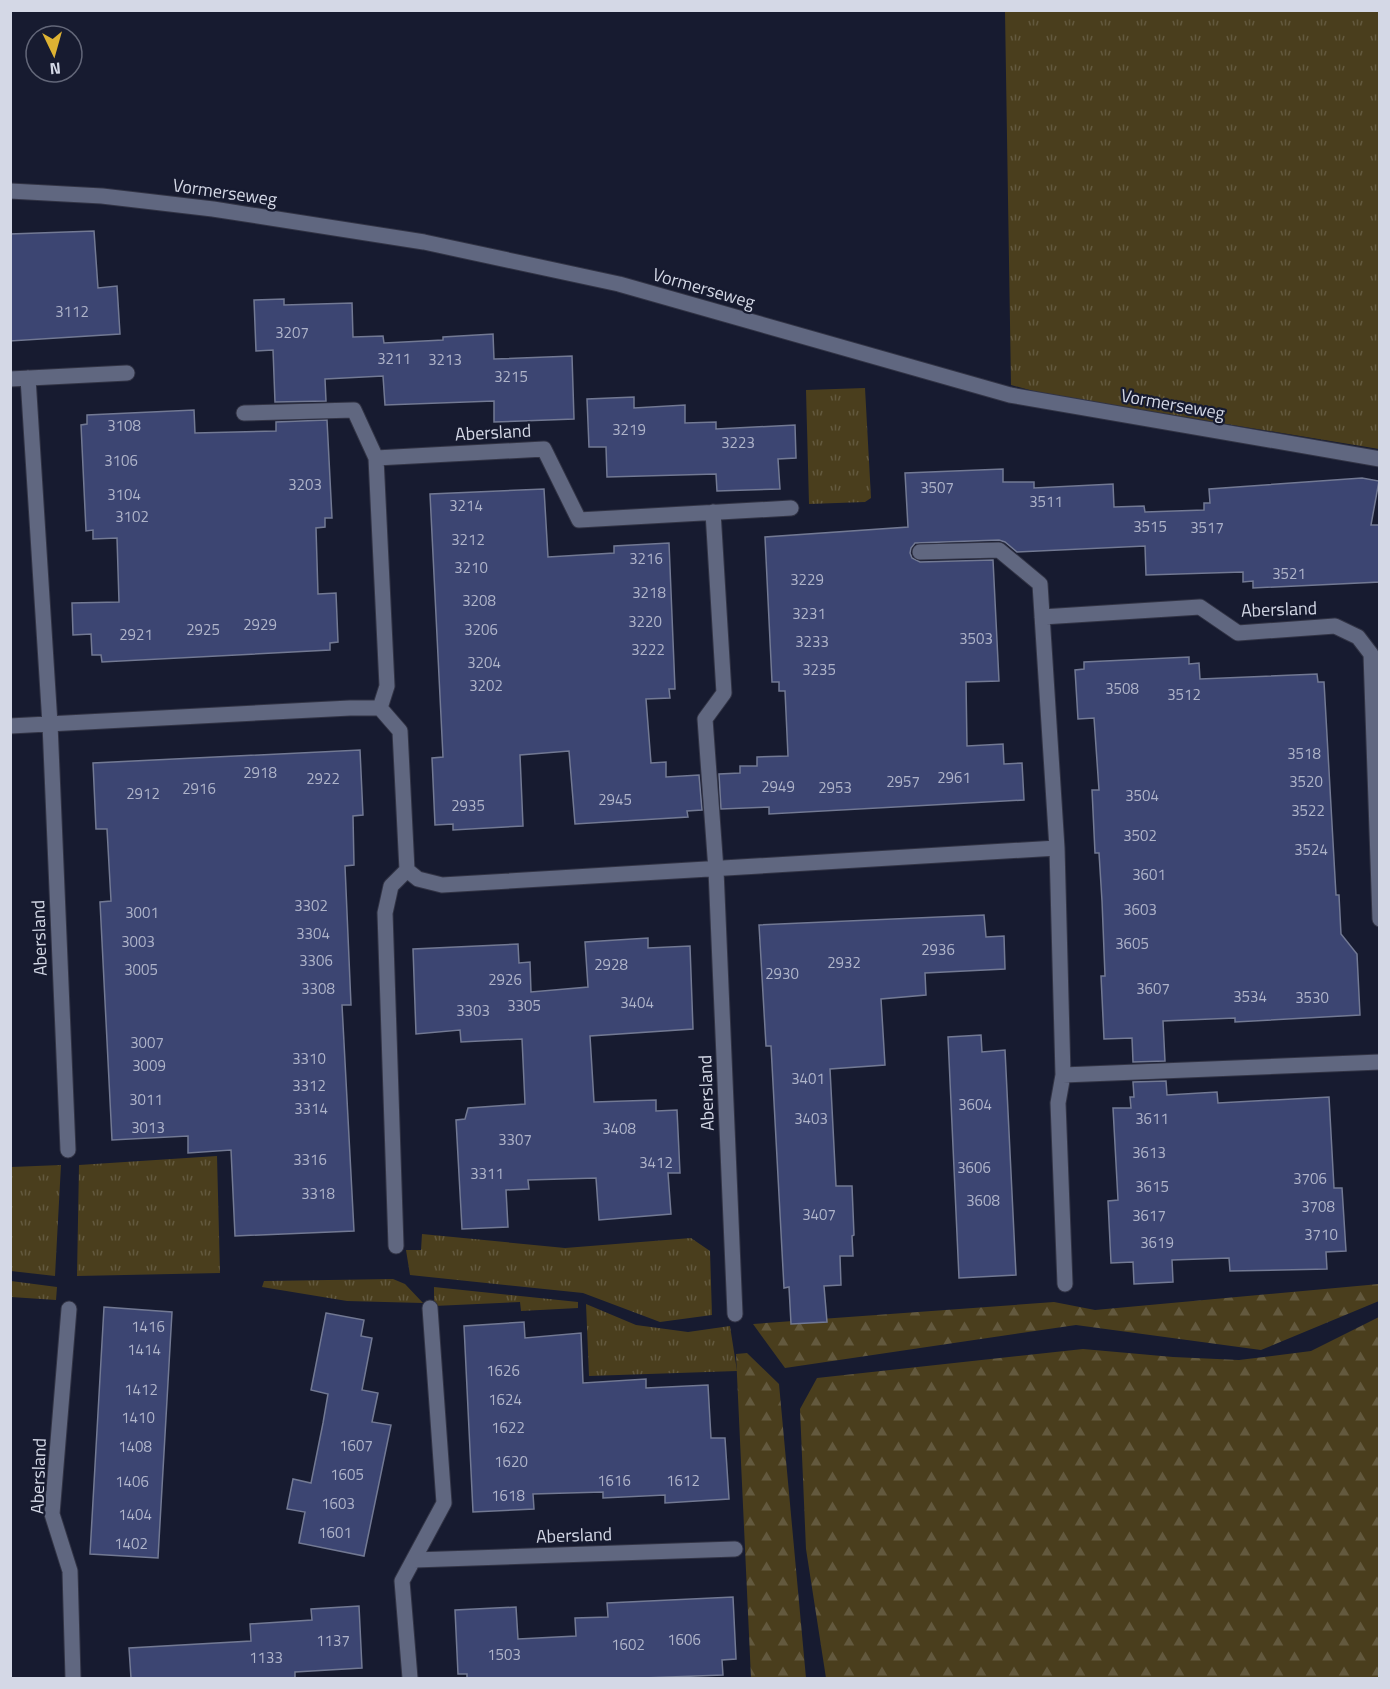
<svg xmlns="http://www.w3.org/2000/svg" width="1390" height="1689" font-family="'Titillium Web',sans-serif">
	<style>
		.grass { fill: url(#grass-tufts) }
		.forest { fill: url(#forest-firs) }
		.building { fill: #3c4572; stroke: #727993; stroke-width: 1.5 }
		.lines { fill: none; stroke-linecap: round; stroke-linejoin: round }
		.street-casing { stroke: #323445; stroke-width: 17 }
		.street { stroke: #606780; stroke-width: 15 }
		.labels { text-anchor: middle; dominant-baseline: central; stroke-width: 4.5; stroke-linejoin: round; paint-order: stroke }
		.number-label { font-size: 15px; fill: #aeb3c9 }
		.street-label { font-size: 18px; fill: #d4d8e6; stroke: #171b30 }
	</style>
	<defs>
		<pattern id="grass-tufts" width="24" height="20" patternUnits="userSpaceOnUse" patternTransform="scale(1.5)"><rect width="24" height="20" fill="#4a3e1d"/><path d="M3 7l-1-3M5 7V3M7 7l1-3M15 17l-1-3M17 17v-4M19 17l1-3" fill="none" stroke="#63593e"/></pattern>
		<pattern id="forest-firs" width="22" height="20" patternUnits="userSpaceOnUse" patternTransform="scale(1.5)"><rect width="22" height="20" fill="#4a3e1d"/><path d="M5 1l3.5 6h-7zM16 11l3.5 6h-7z" fill="#63593e"/></pattern>
	</defs>
	<rect width="100%" height="100%" fill="#171b30"/>
	<path class="grass" d="M1005 11H1379V449L1044 394 1011 385Z
		M865 388 871 498 865 502 809 504 806 390Z
		M217 1156 220 1273 77 1276 79 1165Z
		M61 1165 55 1276 11 1271V1167Z
		M422 1234 565 1248 691 1238 710 1251 712 1315 660 1322 583 1293 410 1275 406 1250H421Z
		M393 1279 405 1284 423 1303 347 1301 262 1287 264 1281Z
		M11 1281 57 1287 56 1300 11 1297Z
		M434 1287 578 1302V1308L521 1311 520 1302 434 1306Z
		M586 1304 636 1325 688 1332 730 1326 737 1371 589 1376Z"/>
	<path class="forest" d="M1379 1284V1301L1261 1350 1076 1325 785 1368 753 1324 1054 1302 1095 1310Z
		M1379 1317V1678H826L806 1549 800 1409 817 1378 1083 1349 1173 1357 1239 1360 1311 1351Z
		M747 1353 779 1384 806 1678H751L736 1354Z"/>
	<path class="building" d="M94 231 98 288 117 286 120 334 10 341V234Z
		M284 299V305L352 303 353 337 383 336 384 343 443 340V337L493 334 494 359 572 356 574 419 494 422V401L385 405 383 376 325 379 326 401 275 402 273 350 256 351 254 300Z
		M634 397V408L685 405V423L716 422V429L795 425 796 458 778 459 780 489 717 491 716 474 607 477 606 447H589L587 399Z
		M194 410 195 433 276 431V422L327 420 332 518H325V527L316 528 318 594 336 593 338 642 330 643V650L102 662 101 655H92L91 634 73 635 72 603 119 602 117 538 93 539V530L86 531 81 425 87 424V415Z
		M1003 469V482H1034V488L1113 484 1114 507 1144 506 1145 512 1204 510V503H1210L1209 489 1362 478 1379 481 1371 525H1380V582L1253 588V581L1243 582V572L1146 575 1145 546 1017 552 1005 542 999 540 915 543 911 548 910 553 912 558 920 562 993 560 999 681 966 682 967 746 1003 744 1004 764 1022 763 1024 800 769 814V807L721 809 719 774 740 773V766H757V757L788 756 785 691H779V682H772L765 537 908 527 905 473Z
		M544 489 548 557 614 553V546L669 543 675 689H669L670 698 646 699 651 763 666 762V777L699 775 702 810 687 811 688 817 575 824 569 751 520 755 523 826 453 830V824L435 825 432 758 443 757 430 494Z
		M1189 657V664L1199 663 1200 679 1317 674 1318 682H1324L1336 895H1339L1341 934 1357 954 1360 1015 1235 1022V1018L1163 1021 1165 1061 1133 1062 1132 1038 1104 1039 1101 976H1105L1102 901 1099 853H1095L1092 790H1099L1094 718 1078 719 1075 670 1084 669V662Z
		M360 750 363 815 353 816 354 865 345 866 351 1005H342L354 1231 235 1236 231 1150 188 1153V1136L112 1140 100 902 111 901 107 829H96L93 763Z
		M984 915 986 937 1004 936 1005 969 925 973 926 995 881 999 885 1065 830 1069 836 1186H852L854 1235 852 1236 853 1256H840L841 1285 824 1286 827 1322 791 1324 789 1287 784 1288 771 1046H766L759 925Z
		M648 938V948L690 946 693 1029 590 1036 594 1102 656 1100V1111L677 1110 680 1173H668L671 1214 599 1220 596 1178 528 1180 529 1189 506 1190 508 1227 462 1229 456 1120 465 1119 468 1108 525 1104 522 1039 461 1042 460 1030 416 1034 413 949 518 944 519 963 530 962 531 992 588 987 585 942Z
		M981 1035 982 1052 1005 1050 1016 1275 959 1278 948 1037Z
		M1166 1081 1167 1095 1217 1092 1218 1103 1329 1097 1334 1188H1342L1346 1251 1326 1252 1327 1269 1230 1271 1229 1258 1172 1260 1173 1282 1134 1284 1133 1262 1111 1263 1108 1201 1118 1200 1113 1108H1131L1130 1097H1134L1133 1082Z
		M104 1307 172 1312 158 1558 90 1554Z
		M326 1313 364 1320 361 1336 372 1338 362 1390 378 1393 372 1422 391 1425 364 1556 299 1543 305 1512 287 1509 293 1479 311 1483 323 1423 328 1394 311 1390Z
		M524 1322 525 1338 581 1333 583 1383 646 1379V1388L708 1385 711 1438H725L729 1499 665 1503V1495L603 1498V1492L533 1494 534 1509 473 1512 464 1326Z
		M733 1597 736 1659 722 1660 723 1675 642 1678H467V1674H458L455 1610 516 1607 518 1639 576 1636 575 1618 608 1617 607 1603Z
		M359 1606 362 1668 295 1672V1678H131L129 1648 251 1641 250 1624 312 1620 311 1609Z"/>
	<g class="lines">
		<defs>
			<path id="street" d="M10 191 102 196 213 209 424 242 619 284 1010 395 1380 459
				M28 378 50 724 68 1150
				M10 379 127 373
				M244 413 354 410 376 458 387 686 380 708
				M376 458 544 449 579 520 791 508
				M713 512 724 693 705 719 716 870 735 1314
				M920 552 999 550 1040 584 1057 848 1063 1075 1058 1103 1065 1284
				M1042 617 1200 607 1238 633 1335 626 1358 637 1371 654 1380 919
				M10 726 350 708H380L400 731 407 870 418 879 442 885 1057 848
				M1063 1075 1380 1062
				M396 1246 385 913 391 886 407 870
				M69 1309 52 1514 70 1571 73 1678
				M414 1560 735 1549
				M410 1678 402 1581 444 1503 430 1308"/>
		</defs>
		<use href="#street" class="street-casing"/>
		<use href="#street" class="street"/>
	</g>
	<g class="labels">
		<g class="number-label">
			<text x="72" y="311">3112</text>
			<text x="292" y="332">3207</text>
			<text x="394" y="358">3211</text>
			<text x="445" y="359">3213</text>
			<text x="511" y="376">3215</text>
			<text x="124" y="425">3108</text>
			<text x="629" y="429">3219</text>
			<text x="738" y="442">3223</text>
			<text x="121" y="460">3106</text>
			<text x="305" y="484">3203</text>
			<text x="937" y="487">3507</text>
			<text x="124" y="494">3104</text>
			<text x="1046" y="501">3511</text>
			<text x="466" y="505">3214</text>
			<text x="132" y="516">3102</text>
			<text x="1150" y="526">3515</text>
			<text x="1207" y="527">3517</text>
			<text x="468" y="539">3212</text>
			<text x="646" y="558">3216</text>
			<text x="471" y="567">3210</text>
			<text x="1289" y="573">3521</text>
			<text x="807" y="579">3229</text>
			<text x="649" y="592">3218</text>
			<text x="479" y="600">3208</text>
			<text x="809" y="613">3231</text>
			<text x="645" y="621">3220</text>
			<text x="260" y="624">2929</text>
			<text x="203" y="629">2925</text>
			<text x="481" y="629">3206</text>
			<text x="136" y="634">2921</text>
			<text x="976" y="638">3503</text>
			<text x="812" y="641">3233</text>
			<text x="648" y="649">3222</text>
			<text x="484" y="662">3204</text>
			<text x="819" y="669">3235</text>
			<text x="486" y="685">3202</text>
			<text x="1122" y="688">3508</text>
			<text x="1184" y="694">3512</text>
			<text x="1304" y="753">3518</text>
			<text x="260" y="772">2918</text>
			<text x="954" y="777">2961</text>
			<text x="323" y="778">2922</text>
			<text x="903" y="781">2957</text>
			<text x="1306" y="781">3520</text>
			<text x="778" y="786">2949</text>
			<text x="835" y="787">2953</text>
			<text x="199" y="788">2916</text>
			<text x="143" y="793">2912</text>
			<text x="1142" y="795">3504</text>
			<text x="615" y="799">2945</text>
			<text x="468" y="805">2935</text>
			<text x="1308" y="810">3522</text>
			<text x="1140" y="835">3502</text>
			<text x="1311" y="849">3524</text>
			<text x="1149" y="874">3601</text>
			<text x="311" y="905">3302</text>
			<text x="1140" y="909">3603</text>
			<text x="142" y="912">3001</text>
			<text x="313" y="933">3304</text>
			<text x="138" y="941">3003</text>
			<text x="1132" y="943">3605</text>
			<text x="938" y="949">2936</text>
			<text x="316" y="960">3306</text>
			<text x="844" y="962">2932</text>
			<text x="611" y="964">2928</text>
			<text x="141" y="969">3005</text>
			<text x="782" y="973">2930</text>
			<text x="505" y="979">2926</text>
			<text x="318" y="988">3308</text>
			<text x="1153" y="988">3607</text>
			<text x="1250" y="996">3534</text>
			<text x="1312" y="997">3530</text>
			<text x="637" y="1002">3404</text>
			<text x="524" y="1005">3305</text>
			<text x="473" y="1010">3303</text>
			<text x="147" y="1042">3007</text>
			<text x="309" y="1058">3310</text>
			<text x="149" y="1065">3009</text>
			<text x="808" y="1078">3401</text>
			<text x="309" y="1085">3312</text>
			<text x="146" y="1099">3011</text>
			<text x="975" y="1104">3604</text>
			<text x="311" y="1108">3314</text>
			<text x="811" y="1118">3403</text>
			<text x="1152" y="1118">3611</text>
			<text x="148" y="1127">3013</text>
			<text x="619" y="1128">3408</text>
			<text x="515" y="1139">3307</text>
			<text x="1149" y="1152">3613</text>
			<text x="310" y="1159">3316</text>
			<text x="656" y="1162">3412</text>
			<text x="974" y="1167">3606</text>
			<text x="487" y="1173">3311</text>
			<text x="1310" y="1178">3706</text>
			<text x="1152" y="1186">3615</text>
			<text x="318" y="1193">3318</text>
			<text x="983" y="1200">3608</text>
			<text x="1318" y="1206">3708</text>
			<text x="819" y="1214">3407</text>
			<text x="1149" y="1215">3617</text>
			<text x="1321" y="1234">3710</text>
			<text x="1157" y="1242">3619</text>
			<text x="148" y="1326">1416</text>
			<text x="144" y="1349">1414</text>
			<text x="503" y="1370">1626</text>
			<text x="141" y="1389">1412</text>
			<text x="505" y="1399">1624</text>
			<text x="138" y="1417">1410</text>
			<text x="508" y="1427">1622</text>
			<text x="356" y="1445">1607</text>
			<text x="135" y="1446">1408</text>
			<text x="511" y="1461">1620</text>
			<text x="347" y="1474">1605</text>
			<text x="614" y="1480">1616</text>
			<text x="683" y="1480">1612</text>
			<text x="132" y="1481">1406</text>
			<text x="508" y="1495">1618</text>
			<text x="338" y="1503">1603</text>
			<text x="135" y="1514">1404</text>
			<text x="335" y="1532">1601</text>
			<text x="131" y="1543">1402</text>
			<text x="684" y="1639">1606</text>
			<text x="333" y="1640">1137</text>
			<text x="628" y="1644">1602</text>
			<text x="504" y="1654">1503</text>
			<text x="266" y="1657">1133</text>
		</g>
		<g class="street-label">
			<text transform="translate(225 192) rotate(8)">Vormerseweg</text>
			<text transform="translate(704 288) rotate(16)">Vormerseweg</text>
			<text transform="translate(1173 404) rotate(10)">Vormerseweg</text>
			<text transform="translate(493 432) rotate(-3)">Abersland</text>
			<text transform="translate(1279 609) rotate(-2)">Abersland</text>
			<text transform="translate(39 938) rotate(-92)">Abersland</text>
			<text transform="translate(706 1093) rotate(-92)">Abersland</text>
			<text transform="translate(38 1476) rotate(-88)">Abersland</text>
			<text transform="translate(574 1535) rotate(-2)">Abersland</text>
		</g>
	</g>
	<rect width="1390" height="1689" fill="none" stroke="#d4d8e6" stroke-width="24"/>
	<g transform="translate(54 54) rotate(175)"><circle r="28" fill="#171b30" stroke="#636779" stroke-width="1.5"/>
	<path d="M0-4.5L10 22L0 15L-10 22Z" fill="#ddb233"/>
	<text y="-9" font-size="16" font-weight="bold" text-anchor="middle" fill="#d4d8e6">N</text>
	</g>
</svg>
